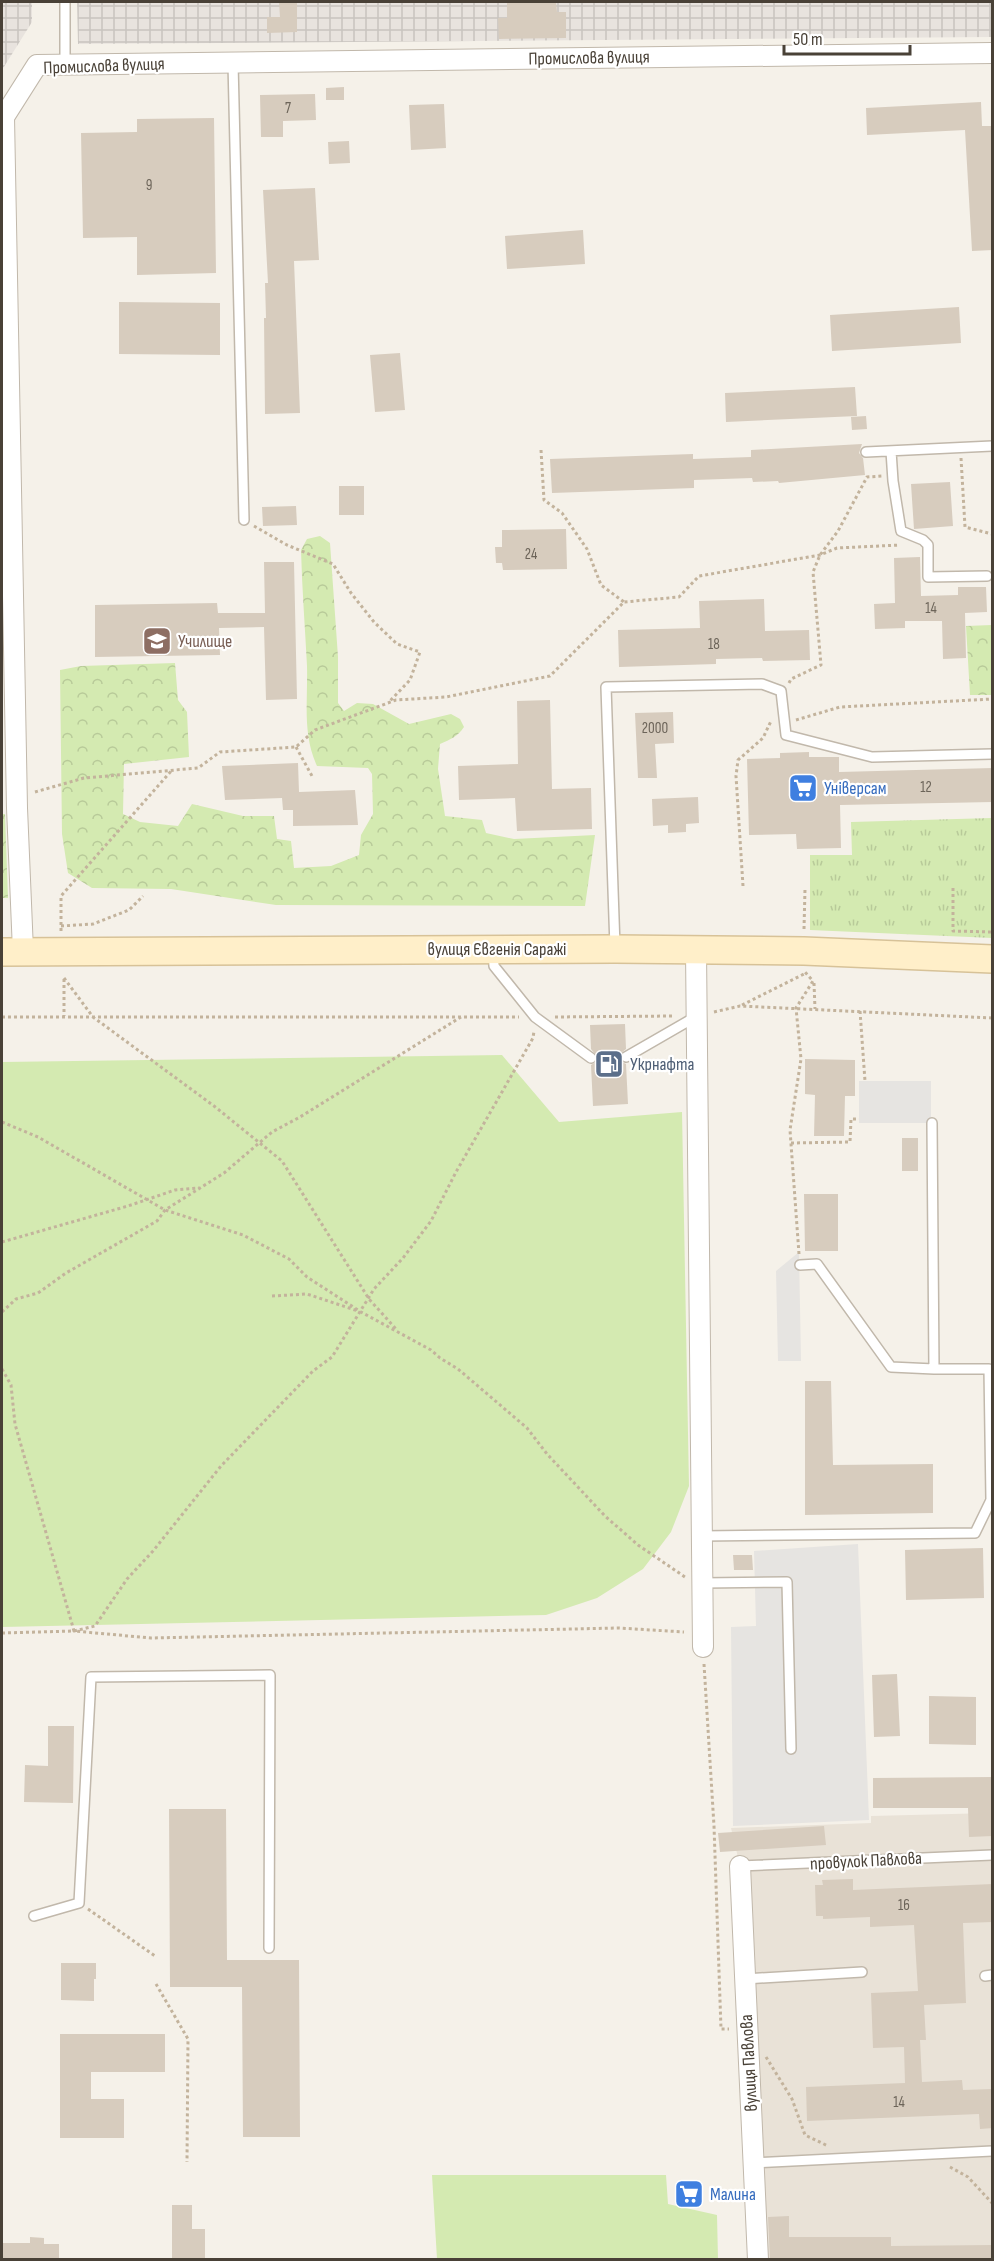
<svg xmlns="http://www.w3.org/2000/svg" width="994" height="2261" viewBox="0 0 994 2261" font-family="'Sofia Sans Condensed',sans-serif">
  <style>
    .residential { fill: #e9e2d7 }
    .industrial { fill: url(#industrial-grid) }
    .grass { fill: url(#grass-tufts) }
    .forest { fill: url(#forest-crowns) }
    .garden { fill: #d4eab1 }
    .parking { fill: #e6e4e1 }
    .building { fill: #d7ccbe }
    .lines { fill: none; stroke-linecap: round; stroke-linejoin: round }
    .service-casing { stroke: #c1b8ab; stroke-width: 12 }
    .minor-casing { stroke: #c1b8ab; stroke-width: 22 }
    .secondary-casing { stroke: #d7c298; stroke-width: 30 }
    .path { stroke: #c3b39c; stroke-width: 3; stroke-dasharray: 3 3; stroke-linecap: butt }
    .service { stroke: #fff; stroke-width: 9 }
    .minor { stroke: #fff; stroke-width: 20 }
    .secondary { stroke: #ffefc9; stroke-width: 27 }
    .labels { text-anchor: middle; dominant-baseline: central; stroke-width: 4.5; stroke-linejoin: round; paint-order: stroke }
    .number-label { font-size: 15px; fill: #6c6459 }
    .street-label { font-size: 18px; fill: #494137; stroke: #fff }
    .education-label { font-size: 18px; fill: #785e54; stroke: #fff; text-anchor: start }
    .shop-label { font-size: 18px; fill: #366cbe; stroke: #fff; text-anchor: start }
    .service-label { font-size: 18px; fill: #4e5e75; stroke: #fff; text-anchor: start }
  </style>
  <defs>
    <pattern id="industrial-grid" width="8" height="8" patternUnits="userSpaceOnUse" patternTransform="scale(1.5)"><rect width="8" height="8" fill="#e8e3de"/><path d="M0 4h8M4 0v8" fill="none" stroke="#c8c4bf"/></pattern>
    <pattern id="grass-tufts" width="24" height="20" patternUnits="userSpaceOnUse" patternTransform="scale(1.5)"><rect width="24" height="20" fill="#d4eab1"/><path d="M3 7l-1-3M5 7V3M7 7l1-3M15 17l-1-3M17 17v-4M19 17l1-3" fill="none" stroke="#b8ca99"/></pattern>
    <pattern id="forest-crowns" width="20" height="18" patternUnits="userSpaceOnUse" patternTransform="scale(1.5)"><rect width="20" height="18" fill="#d4eab1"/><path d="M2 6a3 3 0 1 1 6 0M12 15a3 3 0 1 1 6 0" fill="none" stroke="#b8ca99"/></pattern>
  </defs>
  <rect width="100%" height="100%" fill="#f5f1e9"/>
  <path class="residential" d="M992,1813v446h-234l-18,-393 -9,-38 140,-5v-7z"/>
  <path class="industrial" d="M2,2h30v20l-30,48z
    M77,2h915v35l-914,7z"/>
  <path class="grass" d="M992,818v120l-182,-8v-75h42l-1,-33z"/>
  <path class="forest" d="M320,536l10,7 8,114v46l6,8 13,-8 16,1 36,20 42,-10 9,5 4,8c-7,10 -13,12 -24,17l-2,25 7,47 37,4 4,13 28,6 81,-4 -10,71 -309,-1 -105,-16 -79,-1 -24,-15 -6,-39 -2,-164 21,-4 94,-3 3,37 9,12 2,45 -65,7 -1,50 17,8 38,4 14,-22 51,12h31l3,23 14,2 3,27 37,-2 28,-11 2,-20 12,-21 -1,-40 -4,-6 -51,-2c-15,-32 -9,-66 -10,-100 -2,-39 -5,-77 -6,-116l6,-11z
    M992,625v70h-22l-4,-69z
    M2,814h3l3,84h-6z"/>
  <path class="garden" d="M502,1055l57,67 123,-10 7,374 -18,46 -28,37 -46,29 -51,17 -544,12v-565z
    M432,2175h234l2,29 49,11 1,44h-281z"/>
  <path class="parking" d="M859,1081h72v42h-72z
    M799,1252l2,109h-23l-2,-90z
    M858,1544l11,276 -136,6 -2,-199 25,-1 -2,-75z"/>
  <path class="building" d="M279,2h18v30l-30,1v-16h13z
    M507,2h49l1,10h9v26l-67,1 -1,-21h9z
    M344,87v13h-18v-12z
    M315,94l1,26 -33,1v16h-22l-1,-42z
    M981,102l1,24h11v124l-21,1 -7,-121 -98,5 -1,-27z
    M444,104l2,44 -35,2 -2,-45z
    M214,118l2,155 -79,2v-38l-54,1 -2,-105 56,-1v-13z
    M349,141l1,22 -21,1 -1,-22z
    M315,188l4,72 -25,1 6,152 -35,1 -1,-96h2l-1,-35h3l-5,-93z
    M583,230l2,34 -78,5 -2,-33z
    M119,302l101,1v52l-101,-1z
    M959,307l2,36 -129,8 -2,-36z
    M400,353l5,57 -30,2 -5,-57z
    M855,387l2,29 -131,6 -1,-29z
    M866,416l1,13 -15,1 -1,-13z
    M862,444l-3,9 4,5 2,17 -86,8 -1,-2 -25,1 -1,-4 -58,2v8l-142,5 -2,-34 143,-5v5l58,-2v-7z
    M950,482l3,44 -39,3 -3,-45z
    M339,486h25v29h-25z
    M296,506l1,19 -34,1 -1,-19z
    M566,529l1,40 -64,1 -1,-7h-6l-1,-16h7v-17z
    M920,557l1,39 37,-1v-8h28l1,25 -22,1 1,45 -23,1 -1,-38h-37v7l-30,1 -1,-25 21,-1 -1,-45z
    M264,562h30l3,137 -31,1 -2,-73 -45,1 1,27 -125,2v-52l122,-2 1,10h47z
    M764,599l1,32 44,-1 1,30 -47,1 -1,-3 -46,1v5l-97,3 -1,-37 82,-2 -1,-27z
    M550,700l2,89 39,-1 1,41 -75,2 -2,-33 -56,2 -1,-34 60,-2 -1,-63z
    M673,712l1,31 -19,1 2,34h-19l-3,-65z
    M809,752v5h30v15l154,-4v34l-153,3 1,43 -44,1 -1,-15 -47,1 -2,-76 33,-1v-5z
    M298,763l1,29 56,-2 3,35 -65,1v-16h-10l-1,-12 -57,2 -3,-34z
    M698,797l1,26 -13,1v8l-18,1v-8l-15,1 -1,-27z
    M625,1024l1,25 -5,4 -2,5 3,4 4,2 2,40 -35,2 -2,-41 5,-3 2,-4 -7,-9 -1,-24z
    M805,1059l50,1v36h-10l-1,40h-30l1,-41 -10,-1z
    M902,1138h16v33h-16z
    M804,1194h34v57h-33z
    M805,1381h26l2,84 100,-1v49l-128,2z
    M983,1548l1,50 -78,2 -1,-50z
    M733,1555h19l1,15h-19z
    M897,1674l3,62 -26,1 -2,-62z
    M929,1696l47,1v48l-47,-1z
    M48,1726h26l-1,77 -49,-1 1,-37 23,1z
    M993,1777v59l-24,1 -1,-29h-95v-30z
    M169,1809h57l1,151h72l1,177h-57l-1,-150h-72z
    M824,1826l2,19 -106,7 -2,-19z
    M853,1879v11l140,-6v38l-30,1 3,80 -42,2 2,35h-6l2,42 40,-2 1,10 30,-1v39l-13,1 -1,-15 -172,7 -1,-34 99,-4 -1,-36 -31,1 -2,-55 47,-2 -4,-66 -44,2v-10l-47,2v-3h-7l-1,-31h8l-1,-5z
    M61,1963h35v16h-2v22l-33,-1z
    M60,2034h105v38h-74v27h33v39h-64z
    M699,2185l1,18 -22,1 -1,-18z
    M172,2205h20v24h13v30h-33z
    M789,2216v21h102v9l102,-1v14h-223l-2,-42z
    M30,2237l14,1v6h15v15h-57v-16h28z"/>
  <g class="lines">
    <g class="service-casing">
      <path id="service" d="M65,2v63
        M233,63l11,457
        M891,451l2,30 8,50 22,9 5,5v32l59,-1
        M866,452l126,-6
        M615,947l-9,-260 156,-3 19,7 5,44 86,22 120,-3
        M493,951l1,15 41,51 56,41
        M626,1057l71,-41
        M932,1123l2,246
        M702,1536l273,-3 16,-33 -2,-131h-55l-43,-2 -74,-103 -17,1
        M703,1583l84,-1 4,167
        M740,1866l252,-11
        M34,1916l45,-13 12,-226 179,-2 -1,273
        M985,1976l7,-1
        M745,1979l117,-7
        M753,2163l239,-12"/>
    </g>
    <g class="minor-casing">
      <path id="minor" d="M696,950l7,697
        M23,951l-6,-143 -13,-691 33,-52 955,-12
        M740,1866l18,394"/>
    </g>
    <g class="secondary-casing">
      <path id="secondary" d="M2,952l613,-3 189,2 188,8"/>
    </g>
    <path class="path" d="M541,450l3,50 18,13 25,36 14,36 23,17
      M961,458l4,69 27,7
      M254,526l33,19 46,19 18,29 23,29 23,22 23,8 -10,28 -21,22
      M789,683l2,-4 30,-14 -8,-93 7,-17 18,-24 29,-54 15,-1
      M796,720l44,-13 152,-8
      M296,747l16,29
      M35,792l49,-14 114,-10 22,-16 76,-5 19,-17 81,-30 50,-3 104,-21 74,-74 55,-5 20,-21 121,-21 17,-7 63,-3
      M743,886l-7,-110 2,-16 25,-22 8,-17
      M953,888v43l39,1
      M61,926l32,-2 36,-14 14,-14
      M804,929l1,-40
      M61,931v-35l111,-126
      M64,978l29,39 121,89 68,55 87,138 27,30
      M64,979v37
      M814,983l1,26
      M742,1005l62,-31
      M860,1011l5,70
      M714,1012l26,-6 252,12
      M2,1017h517
      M555,1017l117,-1
      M2,1122l36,15 127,73 78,25 46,24 18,18 54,35 70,38 9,8 18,11 69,59 20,26 58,62 33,29 47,32
      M791,1143l59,-1 1,-23h8
      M2,1242l126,-36 47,-16 24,-2
      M799,1254l-9,-124 11,-71 -5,-51 17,-27 -9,-10
      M272,1296l35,-2 51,17
      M2,1312l14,-13 22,-6 28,-20 91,-52 8,-11 59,-37 48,-41 28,-15 161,-100
      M2,1369l9,16 4,39 59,207 77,7 468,-10 65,4
      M2,1633l72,-2 21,-5 32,-47 26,-28 68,-85 92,-95 19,-14 42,-68 29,-31 28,-37 25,-49 77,-134 1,-7
      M704,1664l10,162 7,203h8
      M88,1909l67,47
      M156,1984l32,55 -1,123
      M766,2057l26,42 13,36 23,11
      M950,2167l18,10 24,26"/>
    <use href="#service" class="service"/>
    <use href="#minor" class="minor"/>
    <use href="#secondary" class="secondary"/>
  </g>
  <defs>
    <g id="school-square" transform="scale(1.5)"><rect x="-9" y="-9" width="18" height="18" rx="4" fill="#8d6e63" stroke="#fff"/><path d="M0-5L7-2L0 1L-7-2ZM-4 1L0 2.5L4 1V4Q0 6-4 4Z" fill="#fff"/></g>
    <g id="supermarket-square" transform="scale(1.5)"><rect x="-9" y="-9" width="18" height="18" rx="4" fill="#3f7fe0" stroke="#fff"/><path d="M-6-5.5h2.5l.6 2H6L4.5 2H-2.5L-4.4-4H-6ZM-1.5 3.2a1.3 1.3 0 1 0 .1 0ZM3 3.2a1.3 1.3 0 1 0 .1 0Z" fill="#fff"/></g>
    <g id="fuel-square" transform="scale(1.5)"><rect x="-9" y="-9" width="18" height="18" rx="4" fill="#5c6f8a" stroke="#fff"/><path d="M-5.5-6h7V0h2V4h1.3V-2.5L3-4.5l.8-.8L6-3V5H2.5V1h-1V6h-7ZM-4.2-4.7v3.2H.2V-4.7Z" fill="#fff"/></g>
  </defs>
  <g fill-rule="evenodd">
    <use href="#school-square" x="157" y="641"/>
    <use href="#supermarket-square" x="803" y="788"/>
    <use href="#fuel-square" x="609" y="1064"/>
    <use href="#supermarket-square" x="689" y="2194"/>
  </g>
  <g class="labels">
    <g class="number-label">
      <text x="288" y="108">7</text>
      <text x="149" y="185">9</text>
      <text x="531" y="554">24</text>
      <text x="931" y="608">14</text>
      <text x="714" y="644">18</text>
      <text x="655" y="728">2000</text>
      <text x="926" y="787">12</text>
      <text x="904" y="1905">16</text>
      <text x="899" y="2102">14</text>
    </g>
    <g class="street-label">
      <text transform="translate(589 58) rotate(-1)">Промислова вулиця</text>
      <text transform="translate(104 66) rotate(-2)">Промислова вулиця</text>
      <text x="497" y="949">вулиця Євгенія Саражі</text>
      <text transform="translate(866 1861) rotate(-3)">провулок Павлова</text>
      <text transform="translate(749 2063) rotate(-93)">вулиця Павлова</text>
    </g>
    <g class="education-label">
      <text x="178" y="641">Училище</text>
    </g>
    <g class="shop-label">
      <text x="824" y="788">Універсам</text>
      <text x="710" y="2194">Малина</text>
    </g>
    <g class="service-label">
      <text x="630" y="1064">Укрнафта</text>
    </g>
  </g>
  <rect width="994" height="2261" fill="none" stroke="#494137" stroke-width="6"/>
  <path d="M784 45v9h126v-9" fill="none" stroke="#494137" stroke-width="3"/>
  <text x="793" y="45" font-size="18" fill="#494137" stroke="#ffffff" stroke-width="4.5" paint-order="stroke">50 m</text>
</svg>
